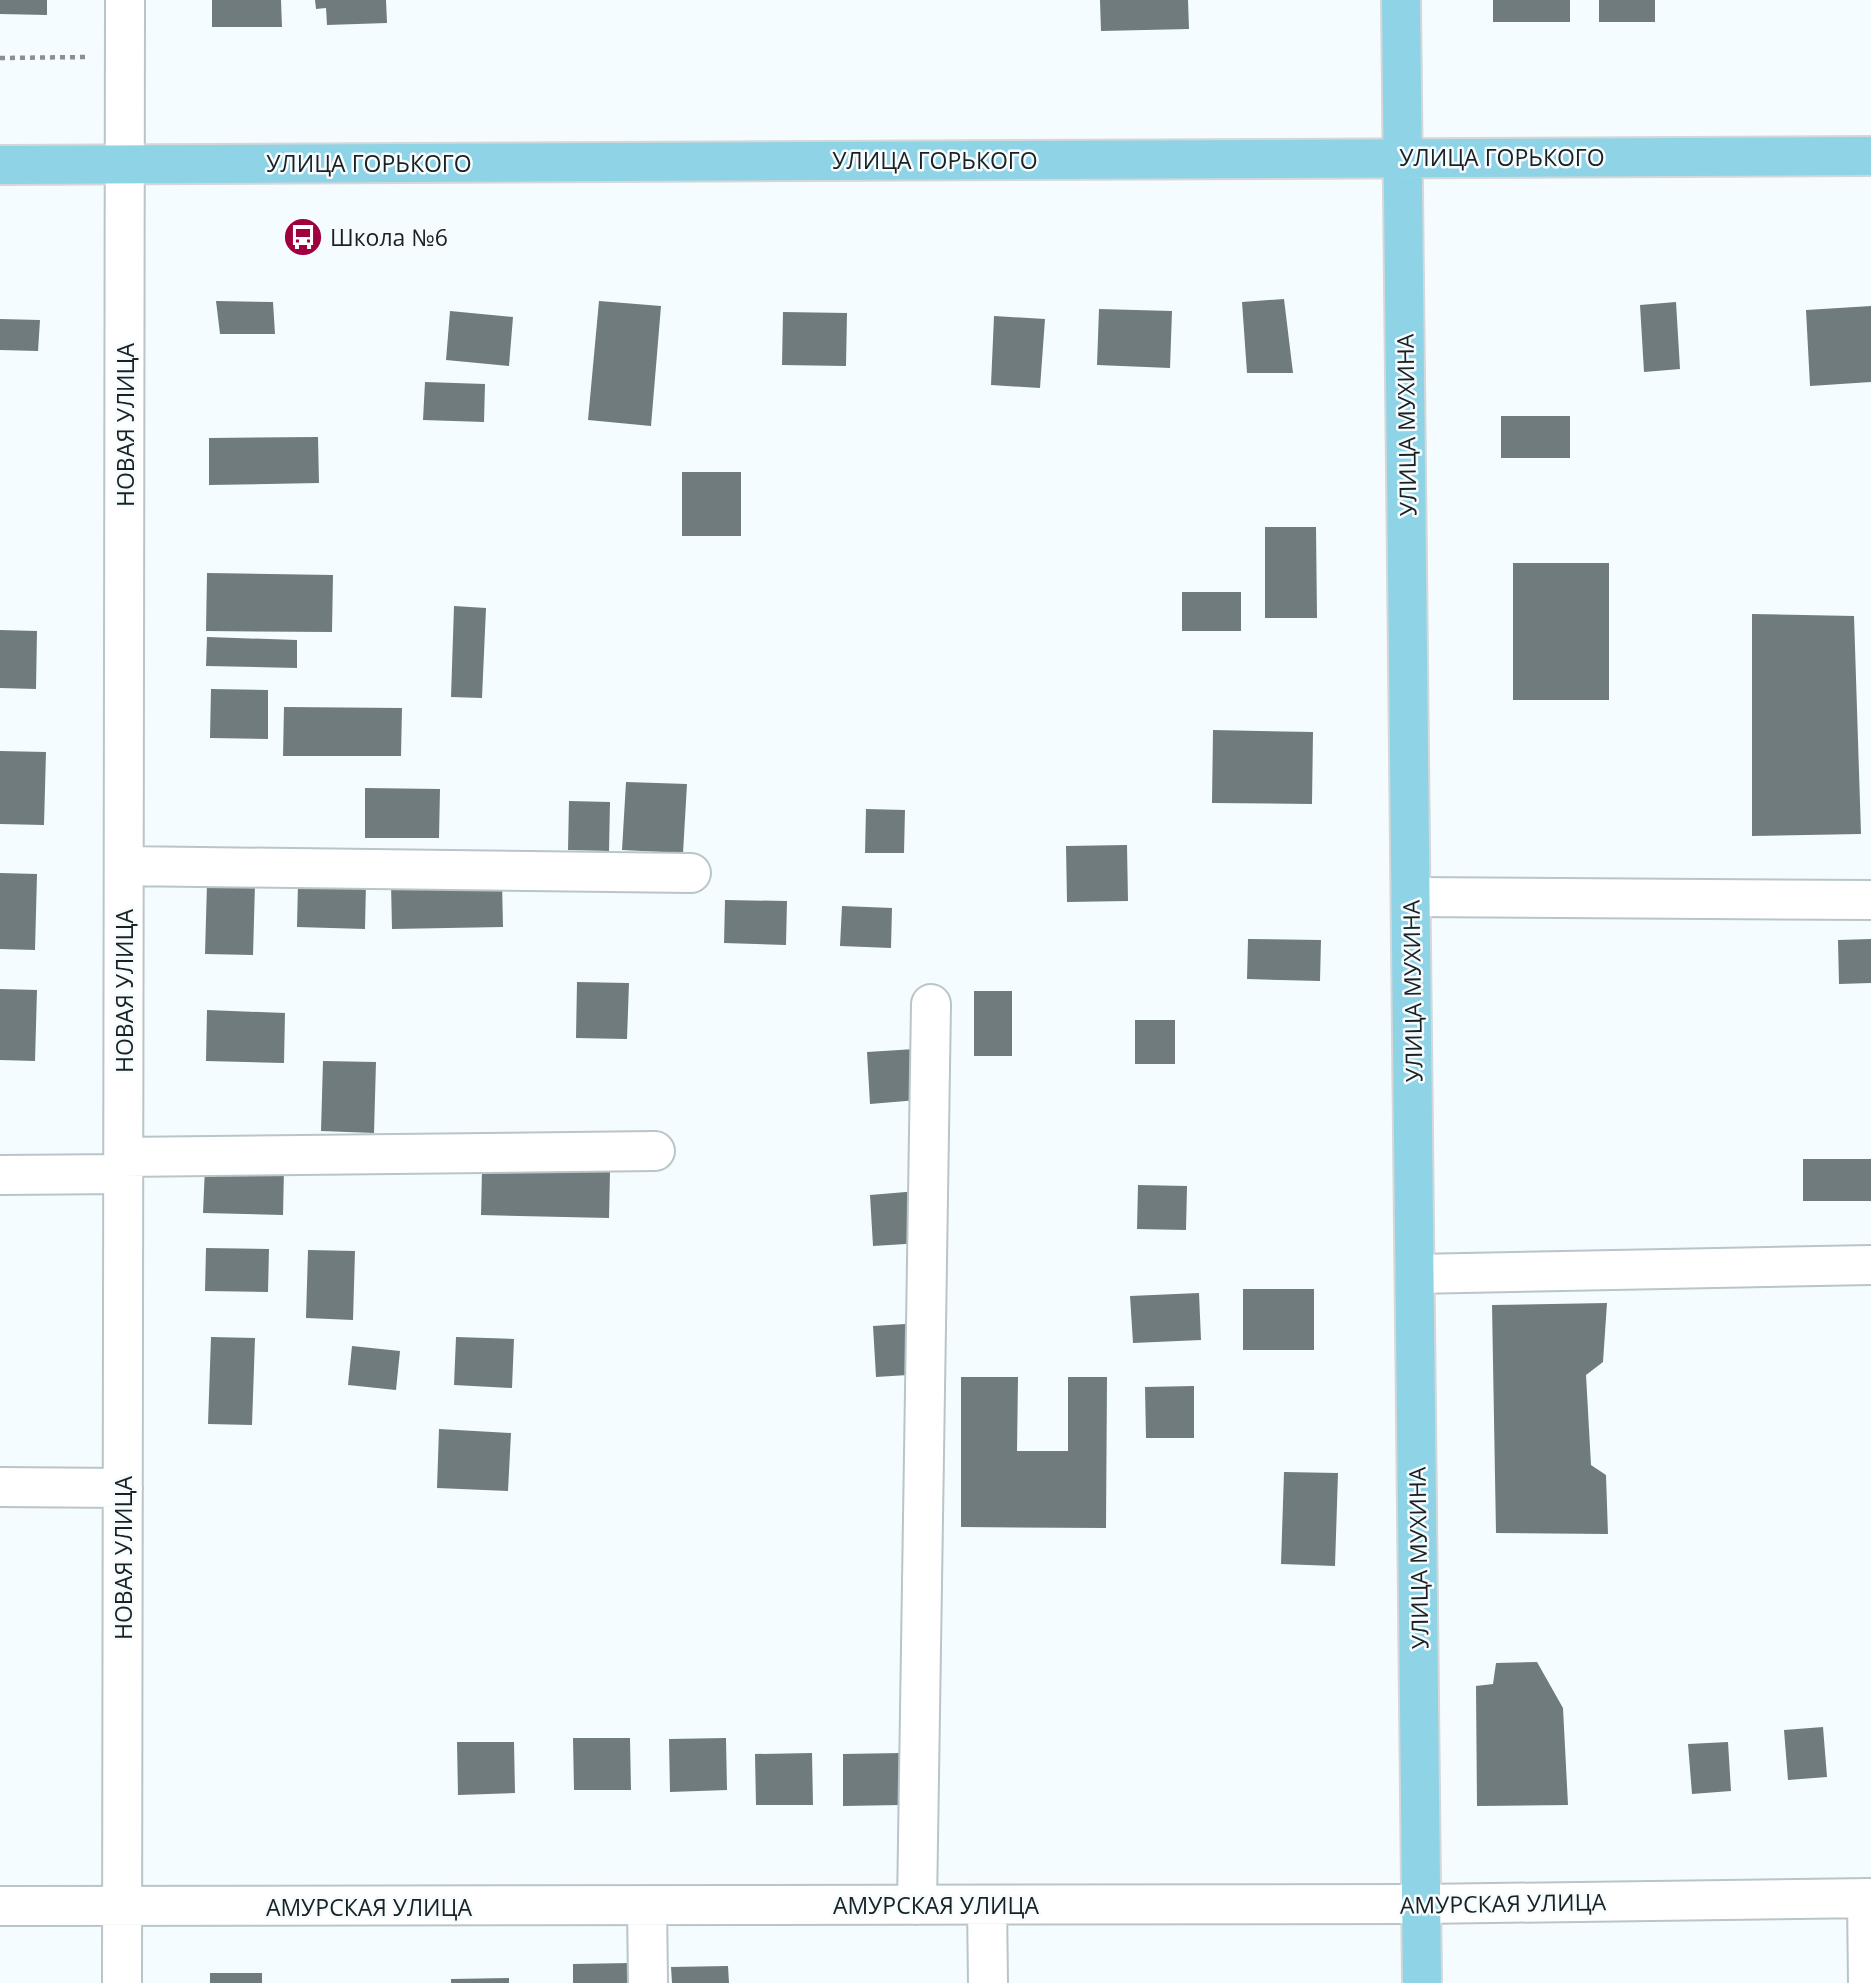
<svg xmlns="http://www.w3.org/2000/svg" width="1871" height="1983" viewBox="0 0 1871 1983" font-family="'Open Sans',sans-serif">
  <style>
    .building { fill: #707b7e }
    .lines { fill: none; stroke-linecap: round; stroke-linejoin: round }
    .minor-casing { stroke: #b9c5c9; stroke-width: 42 }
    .major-casing { stroke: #d6d7d7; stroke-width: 42 }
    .path { stroke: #8a9092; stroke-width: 4.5; stroke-dasharray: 5 5; stroke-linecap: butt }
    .minor { stroke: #fff; stroke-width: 38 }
    .major { stroke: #8fd3e6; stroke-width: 38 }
    .labels { text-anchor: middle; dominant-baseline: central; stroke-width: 5; stroke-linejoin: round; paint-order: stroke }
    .street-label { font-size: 23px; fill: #1b2021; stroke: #f5fcff }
    .poi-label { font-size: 23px; fill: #1b2021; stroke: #f5fcff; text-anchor: start }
  </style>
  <rect width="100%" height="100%" fill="#f5fcff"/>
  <path class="building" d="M0,0h47v15l-47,-1z
    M212,0h69l1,27h-70z
    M315,0h71l1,23 -60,2 -1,-17 -10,1z
    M1100,0h88l1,29 -88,2z
    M1493,0h77v22h-77z
    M1599,0h56v22h-56z
    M1284,299l9,74h-46l-5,-71z
    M216,301l57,1 2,32h-55z
    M599,301l62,5 -10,120 -63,-6z
    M1676,302l4,67 -36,3 -4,-67z
    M1871,306v76l-61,4 -4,-76z
    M1099,309l73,2 -2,57 -73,-3z
    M450,311l63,6 -4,49 -63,-6z
    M783,312l64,1 -1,53 -64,-1z
    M994,316l51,3 -5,69 -49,-3z
    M0,319l40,1 -2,31 -38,-1z
    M425,382l60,2 -1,38 -61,-2z
    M1501,416h69v42h-69z
    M318,437l1,46 -110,2v-47z
    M682,472h59v64h-59z
    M1265,527h51l1,91h-52z
    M1513,563h96v137h-96z
    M207,573l126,2 -1,57 -126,-1z
    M1182,592h59v39h-59z
    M454,606l32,2 -4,90 -31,-1z
    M1752,614l102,2 7,218 -109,2z
    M0,630l37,1 -1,58 -36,-1z
    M207,637l90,3v28l-91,-2z
    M211,689l57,1v49l-58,-1z
    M284,707l118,1 -1,48h-118z
    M1213,730l100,2 -1,72 -100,-1z
    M0,751l46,1 -2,73 -44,-1z
    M626,782l61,2 -4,69 -61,-3z
    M365,788l75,1 -1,49h-74z
    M569,801l41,1 -1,49 -41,-1z
    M866,809l39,1 -1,43h-39z
    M1127,845l1,56 -61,1 -1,-56z
    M0,873l37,1 -2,76 -35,-1z
    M502,881l1,46 -111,2 -1,-45z
    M298,882l68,1 -1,46 -68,-2z
    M207,883l48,1 -2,71 -48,-1z
    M725,900l62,1 -1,44 -62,-2z
    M842,906l50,2 -1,40 -51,-2z
    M1248,939l73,1 -1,41 -73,-2z
    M1871,939v44l-32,1 -1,-44z
    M577,982l52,1 -2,56 -51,-1z
    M0,989l37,1 -2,71 -35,-1z
    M974,991h38v65h-38z
    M207,1010l78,3 -1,50 -78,-2z
    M1135,1020h40v44h-40z
    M915,1049l3,51 -48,4 -3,-52z
    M323,1061l53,1 -2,71 -53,-2z
    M1803,1159h68v42h-68z
    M205,1167l79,1 -1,47 -80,-2z
    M482,1169l128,3 -1,46 -128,-3z
    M1138,1185l49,1 -1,44 -49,-1z
    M918,1191l4,52 -49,3 -3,-51z
    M206,1248l63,1 -1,43 -63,-1z
    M308,1250l47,1 -2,69 -47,-2z
    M1243,1289h71v61h-71z
    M1199,1293l2,47 -68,3 -3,-47z
    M1607,1303l-4,59 -17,13 5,90 15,10 2,59 -112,-1 -4,-228z
    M921,1323l3,51 -48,3 -3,-51z
    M211,1337l44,1 -3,87 -44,-1z
    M456,1337l58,2 -2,49 -58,-3z
    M352,1346l48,5 -4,39 -48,-5z
    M961,1377h57l-1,74h51v-74h39l-1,151 -145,-1z
    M1194,1386v52h-48l-1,-51z
    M439,1429l72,4 -3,58 -71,-3z
    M1284,1472l54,1 -3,93 -54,-2z
    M1537,1662l26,46 5,97 -91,1 -1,-120 17,-2 3,-21z
    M1823,1727l4,50 -39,3 -4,-50z
    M573,1738h57l1,52h-57z
    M726,1738l1,52 -57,2 -1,-53z
    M457,1742h57l1,51 -57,2z
    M1728,1742l3,49 -39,3 -4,-50z
    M812,1753l1,52h-57l-1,-51z
    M900,1753v52l-57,1v-52z
    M630,1963v20h-57v-19z
    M728,1966l1,17h-57l-1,-16z
    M210,1973h52v10h-52z
    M509,1978v5h-58v-4z"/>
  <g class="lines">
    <g class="minor-casing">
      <path id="minor" d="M124,866l567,7
        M1411,897l460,3
        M123,1157l532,-6
        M0,1175l123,-1
        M1415,1274l456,-9
        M0,1487l123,1
        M1867,1898l1,85
        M917,1905l14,-901
        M987,1905l1,78
        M0,1906l1421,-2 450,-6
        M647,1906l1,77
        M122,1983l3,-1983"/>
    </g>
    <g class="major-casing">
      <path id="major" d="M1401,0l21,1983
        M0,165l1871,-9"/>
    </g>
    <path class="path" d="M0,58l87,-1"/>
    <use href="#minor" class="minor"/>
    <use href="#major" class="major"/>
  </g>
  <defs>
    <g id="bus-disc" transform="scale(2.0125)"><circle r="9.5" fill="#a0013e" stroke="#f5fcff"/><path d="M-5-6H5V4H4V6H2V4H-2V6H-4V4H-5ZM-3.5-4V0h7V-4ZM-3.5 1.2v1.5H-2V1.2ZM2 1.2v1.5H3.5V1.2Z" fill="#fff"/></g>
  </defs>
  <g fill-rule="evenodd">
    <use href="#bus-disc" x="303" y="237"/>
  </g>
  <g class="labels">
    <g class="street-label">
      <text x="1502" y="157">УЛИЦА ГОРЬКОГО</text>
      <text x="935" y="160">УЛИЦА ГОРЬКОГО</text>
      <text x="369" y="163">УЛИЦА ГОРЬКОГО</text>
      <text transform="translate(125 425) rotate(-90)">НОВАЯ УЛИЦА</text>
      <text transform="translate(1406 425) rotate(-91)">УЛИЦА МУХИНА</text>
      <text transform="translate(124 991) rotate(-90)">НОВАЯ УЛИЦА</text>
      <text transform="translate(1412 991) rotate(-91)">УЛИЦА МУХИНА</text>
      <text transform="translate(123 1558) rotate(-90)">НОВАЯ УЛИЦА</text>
      <text transform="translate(1418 1558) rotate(-91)">УЛИЦА МУХИНА</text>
      <text transform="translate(1503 1903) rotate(-1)">АМУРСКАЯ УЛИЦА</text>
      <text x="936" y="1905">АМУРСКАЯ УЛИЦА</text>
      <text x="369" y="1907">АМУРСКАЯ УЛИЦА</text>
    </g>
    <g class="poi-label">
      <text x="330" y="237">Школа №6</text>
    </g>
  </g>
</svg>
